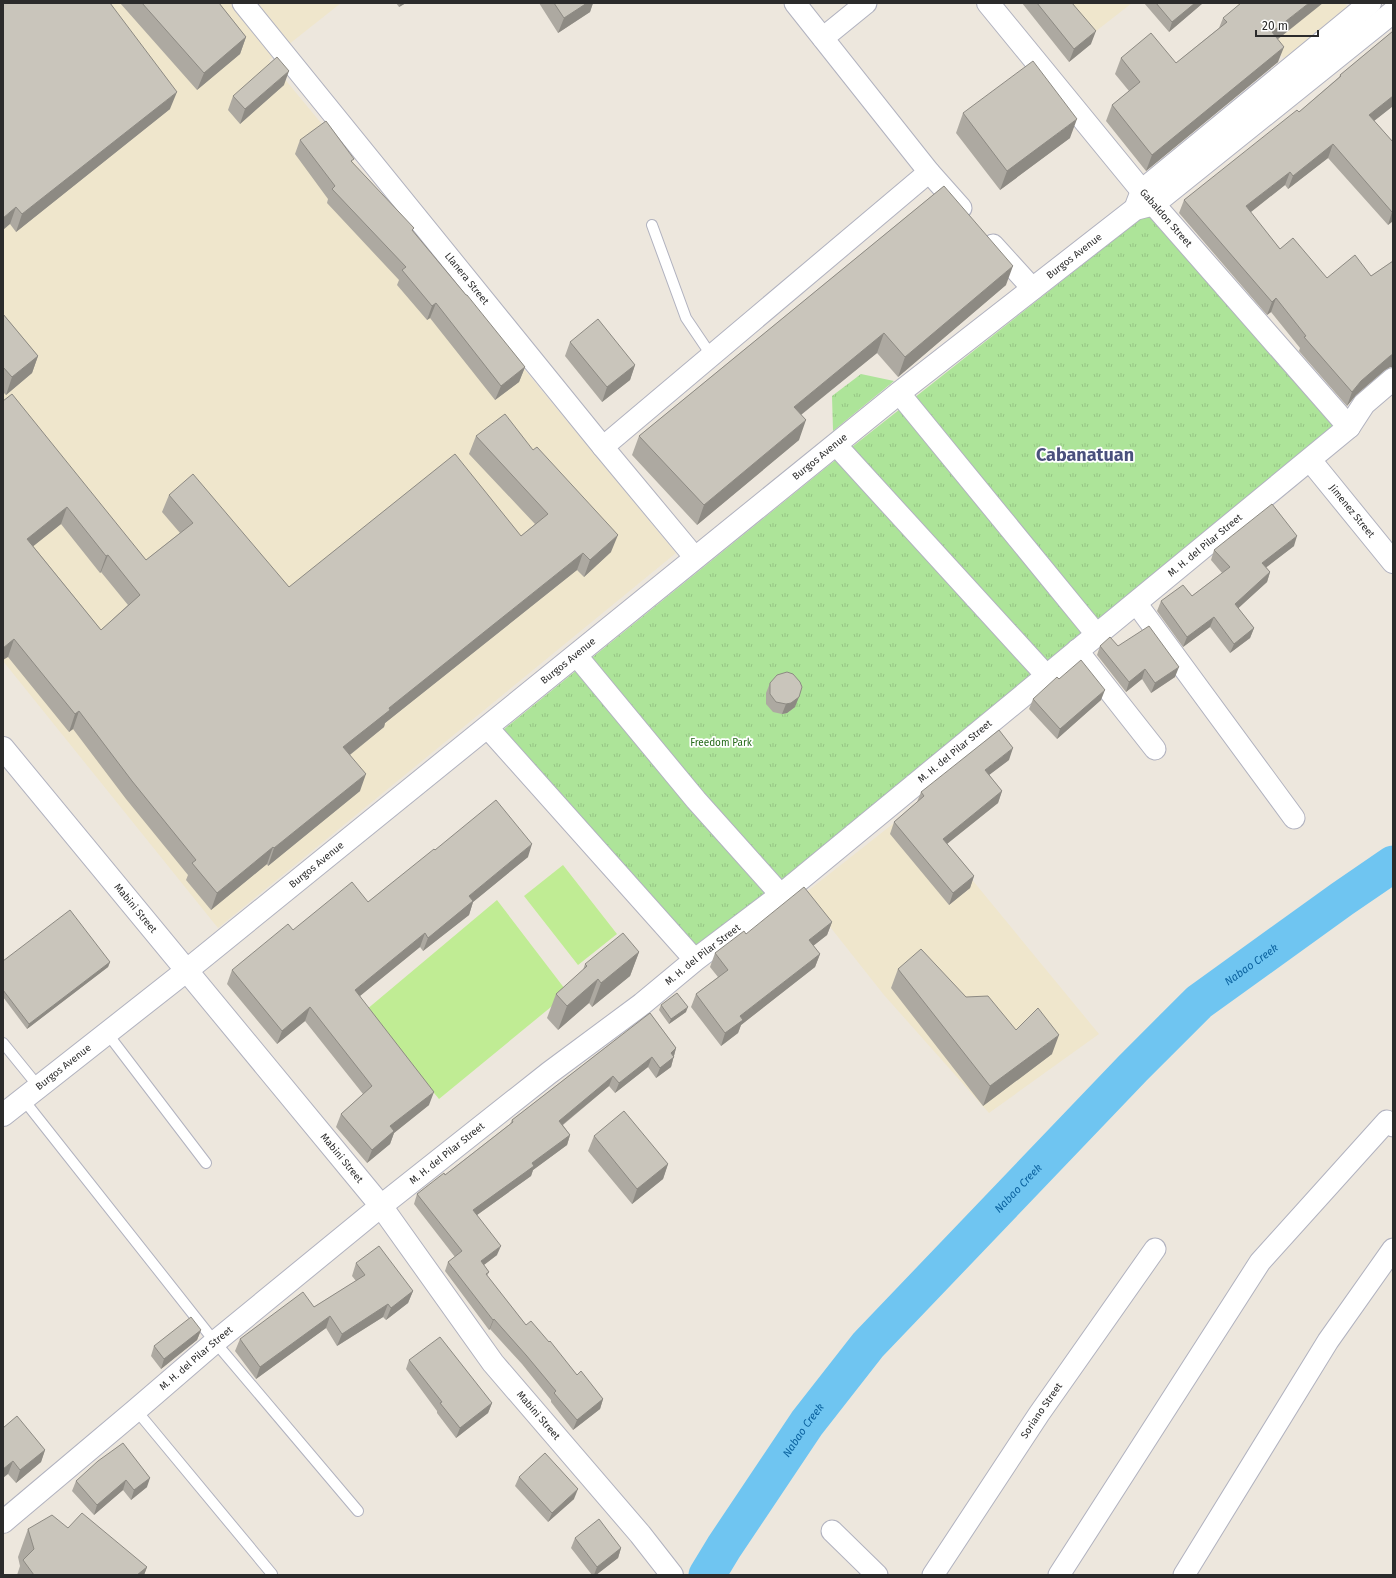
<svg xmlns="http://www.w3.org/2000/svg" width="1396" height="1578" viewBox="0 0 1396 1578" font-family="'Fira Sans',sans-serif">
  <style>
    .education { fill: #efe6cc }
    .park { fill: url(#park-tufts) }
    .pitch { fill: #c0ec94 }
    .lines { fill: none; stroke-linecap: round; stroke-linejoin: round }
    .river { stroke: #6fc5f1; stroke-width: 37 }
    .lane-casing { stroke: #b1b2bf; stroke-width: 12 }
    .street-casing { stroke: #b1b2bf; stroke-width: 23 }
    .secondary-casing { stroke: #b1b2bf; stroke-width: 24 }
    .lane { stroke: #fff; stroke-width: 10 }
    .street { stroke: #fff; stroke-width: 21 }
    .secondary { stroke: #fff; stroke-width: 22 }
    .wall { fill: #ada9a1; fill-rule: evenodd }
    .shaded-wall { fill: #8d8a83 }
    .building { fill: #c9c5bb; stroke: #8d8a83; fill-rule: evenodd }
    .labels { text-anchor: middle; dominant-baseline: central; stroke-width: 3.5; stroke-linejoin: round; paint-order: stroke }
    .street-label { font-size: 10px; fill: #2b2b2b; stroke: #fff }
    .park-label { font-size: 10px; fill: #246a19; stroke: #fff }
    .water-label { font-size: 11px; font-style: italic; fill: #0b629f; stroke: #fff }
    .town-label { font-size: 18px; font-weight: bold; fill: #4a507d; stroke: #fff }
  </style>
  <defs>
    <pattern id="park-tufts" width="24" height="20" patternUnits="userSpaceOnUse"><rect width="24" height="20" fill="#ade499"/><path d="M3 7l-1-3M5 7V3M7 7l1-3M15 17l-1-3M17 17v-4M19 17l1-3" fill="none" stroke="#95c484"/></pattern>
  </defs>
  <rect width="100%" height="100%" fill="#ede7dd"/>
  <path class="education" d="M3,3h338l-72,57 407,493 -458,375 -215,-267z
    M1065,3h67l-41,32z
    M1236,3h108l4,4 -62,54z
    M913,808l186,226 -110,79 -105,-118 -80,-101z"/>
  <path class="park" d="M1149,212l188,219 -642,522 -192,-223 325,-264z
    M861,374l33,7 -61,50 -1,-35z"/>
  <path class="pitch" d="M563,865l54,69 -39,31 -54,-69z
    M497,900l71,93 -129,106 -73,-89z"/>
  <g class="lines">
    <path class="river" id="s1" d="M707,1575l17,-28 83,-124 61,-78 265,-277 66,-66 143,-103 51,-35"/>
    <g class="lane-casing">
      <path id="lane" d="M652,225l34,93 25,37
        M107,1033l99,130
        M3,1043l35,43
        M23,1099l192,243 143,169
        M136,1410l136,164"/>
    </g>
    <g class="street-casing">
      <g id="street">
        <path id="s2" d="M243,3l360,444 89,107"/>
        <path d="M795,3l134,169 32,36"/>
        <path d="M823,38l43,-35"/>
        <path d="M993,245l40,44"/>
        <path d="M899,393l198,242"/>
        <path d="M836,445l210,230"/>
        <path d="M603,447l326,-275"/>
        <path d="M1136,603l158,215"/>
        <path d="M1077,650l78,99"/>
        <path d="M576,655l120,145 85,95"/>
        <path d="M487,727l208,233"/>
        <path d="M832,1531l45,44"/>
        <path id="s3" d="M933,1575l106,-161 116,-165"/>
        <path d="M1059,1575l201,-313 127,-141 6,5"/>
        <path d="M1184,1575l144,-234 65,-92"/>
      </g>
    </g>
    <g class="secondary-casing">
      <g id="secondary">
        <path id="s4" d="M988,3l154,188 207,236"/>
        <path d="M1137,204l5,-13 8,-7 220,-181"/>
        <path id="s5" d="M1310,460l83,102"/>
        <path id="s6" d="M3,748l378,458 112,157 147,171 32,41"/>
        <path id="s7" d="M3,1115l183,-144 713,-578 236,-184 19,-5 239,-192"/>
        <path id="s8" d="M3,1522l133,-112 79,-68 166,-136 168,-133 93,-69 53,-44 86,-65 568,-468 15,-23 29,-25"/>
      </g>
    </g>
    <use href="#lane" class="lane"/>
    <use href="#street" class="street"/>
    <use href="#secondary" class="secondary"/>
  </g>
  <path class="wall" d="M3,3l167,106 -154,123 -6,-8z
    M120,3h99l27,34 -6,17 -43,36z
    M396,3h10l-7,4z
    M539,3h54l-3,9 -32,21z
    M1022,3h50l19,41 -22,18z
    M1144,3h59l-34,29z
    M1223,18l55,21v23l-132,109 -40,-50 6,-16 17,-14 -14,-17 6,-16 55,5 43,-35z
    M1393,31v75l-19,15 19,21v79l-5,4 -60,-67 -40,31 -3,-4 -35,27 30,37 47,29 44,-2 22,-15v106h-3l-5,3 -29,25 -9,11 -48,-55 1,-3 -29,-36 -4,3 -88,-102 5,-13 115,-88 40,-35 1,-2z
    M284,85l-44,39 -12,-14 5,-14z
    M963,113l107,25 -70,52 -44,-57z
    M300,140l52,23 61,68 112,136 -6,15 -24,18 -65,-82 -3,2 -30,-35 2,-5 -72,-77 1,-4 -33,-45z
    M944,186l62,99 -108,92 -21,-24 -76,62 -2,25 -102,85 -65,-70 7,-19z
    M3,314l35,42 -6,17 -26,22 -3,-3z
    M570,342l65,23 -5,15 -28,22 -37,-46z
    M3,401l143,159 34,-27 -18,-21 7,-17 120,92 232,-51 14,-12 -66,-70 7,-18 135,116 -27,25 -7,-7 -192,153 -1,4 -34,28 10,36 -92,75 -1,-2 -56,46 -25,-30 2,-5 -62,-76 -53,-70 -4,3 -61,-75zM61,524l39,49 1,-1 27,33 -27,25 -68,-84z
    M1294,546l-28,21 4,5 -3,10 -29,26 16,20 -4,10 -20,15 -20,-26 -27,20 -26,-36 4,-10 31,-5 30,-23 -11,-13 3,-10z
    M1100,646h18l57,31 -24,16 -9,-14 -16,13 -29,-37z
    M1059,679l42,21 -44,39 -28,-30 4,-10z
    M770,683l25,24 -8,6 -5,1 -9,-2 -7,-8v-11z
    M1009,760l-20,15 13,16 -4,12 -51,41 27,32 -4,12 -21,17 -59,-71 4,-12 23,-20 4,-10z
    M435,850l93,7 -55,45 -4,13 -46,36 -3,-4 -60,49 69,109 -35,28 -4,11 -23,19 -31,-36 5,-13 22,-20 -58,-73 -28,23 -50,-60 5,-14 61,-40 75,-28z
    M832,922l-5,13 -14,11 7,8 -5,13 -74,58 -3,8 -17,13 -30,-39 5,-13 22,-17 -8,-10 5,-14 31,-19z
    M639,952l-9,24 -38,31 -3,-4 -31,27 -11,-12 9,-24 27,-24 2,-6z
    M3,961l107,1 -2,5 -81,62 -24,-32z
    M898,969l68,28 86,57 -69,52 -92,-118z
    M661,1005l25,7 -17,12 -10,-14z
    M650,1013l26,35 -5,19 -15,11 -8,-11 -33,26 -6,-7 -46,39 7,10 -3,10 -34,25 -2,6 -54,39 20,40 -13,10 5,7 -2,4 39,49 51,50 26,24 -3,10 -27,21 -22,-28v-2l-29,-36 -32,-35 -1,1 -44,-59 3,-9 7,-5 -41,-53 3,-10 28,-19 65,-51 2,-4z
    M594,1136l74,28 -5,15 -31,25 -44,-53z
    M356,1263l57,28 -5,12 -22,17 -3,-3 -46,29 -11,-18 -70,51 -21,-28 5,-12 74,-32 42,-26 -4,-5z
    M201,1330l-4,10 -36,29 -10,-13 3,-10z
    M409,1360l83,43 -4,10 -32,25 -19,-25v-2l-31,-42z
    M3,1428l42,22 -4,12 -25,21 -8,-9z
    M123,1443l24,44 -16,13 -8,-10 -29,25 -22,-24 4,-10z
    M519,1477l55,22 -26,23 -33,-36z
    M68,1528l79,39 -3,8h-127l3,-9 -2,-9 10,-28z
    M575,1538l46,10 -3,10 -22,17h-4l-21,-27z"/>
  <path class="shaded-wall" d="M401,3h5l-7,4z
    M587,3h6l-3,9 -32,21 6,-15z
    M1195,3h8l-34,29 3,-10z
    M1309,3h14l-56,45 5,-16z
    M1096,31l-5,13 -22,18 5,-13z
    M246,37l-6,17 -43,36 7,-17z
    M1284,47l-6,15 -132,109 6,-16z
    M289,71l-5,14 -44,39 5,-15z
    M177,92l-7,17 -154,123 6,-18z
    M1393,96v10l-28,22 4,-13z
    M1077,119l-7,19 -70,52 7,-19z
    M1333,144l-5,14 -40,31 5,-13z
    M1290,172l-5,13 -44,35 5,-14z
    M16,207l-6,17 -7,6v-12z
    M1393,211v10l-5,4 4,-13z
    M1013,266l-7,19 -108,92 7,-20z
    M1276,298l-5,14 -4,3 5,-13z
    M436,303l-6,15 -3,2 5,-14z
    M884,333l-7,20 -90,73 7,-19z
    M1393,354v13h-3l-5,3 -29,25 -9,11 5,-14 9,-11 29,-25z
    M38,356l-6,17 -26,22 6,-18z
    M635,365l-5,15 -28,22 5,-15z
    M525,367l-6,15 -24,18 6,-14z
    M806,420l-7,20 -102,85 7,-20z
    M67,507l-6,17 -40,32 6,-17z
    M618,535l-7,17 -27,25 6,-17z
    M1297,536l-3,10 -35,27 3,-10z
    M583,553l-6,17 -192,153 -1,4 -47,38 6,-18 46,-39z
    M108,555l-7,17 -1,1 6,-17z
    M1270,572l-3,10 -35,32 3,-10z
    M1214,617l-4,10 -27,20 4,-10z
    M1254,628l-4,10 -20,15 4,-9z
    M14,639l-6,18 -5,3v-12z
    M1179,667l-4,10 -24,16 4,-10z
    M1145,669l-3,10 -16,13 3,-10z
    M1105,690l-4,10 -44,39 3,-10z
    M799,697l-4,10 -8,6 -5,1 4,-10z
    M79,711l-6,18 -4,3 6,-18z
    M1013,748l-4,12 -28,21 4,-11z
    M366,774l-6,17 -92,75 6,-18z
    M1002,791l-4,12 -60,48 5,-12z
    M532,844l-4,13 -55,45 -4,13 -46,36 5,-13 41,-42z
    M273,847l-6,17 -56,46 6,-17z
    M974,876l-4,12 -21,17 4,-12z
    M832,922l-5,13 -23,18 5,-13z
    M425,933l-5,14 -70,57 5,-14z
    M639,952l-9,24 -38,31 9,-24z
    M820,954l-5,13 -74,58 -3,8 -17,13 4,-13 15,-17z
    M110,962l-2,5 -81,62 2,-5z
    M598,979l-9,24 -31,27 9,-24z
    M310,1007l-5,14 -28,23 5,-13z
    M688,1007l-2,5 -17,12 2,-5z
    M1059,1035l-7,19 -69,52 7,-20z
    M676,1048l-5,19 -15,11 4,-10 11,-15z
    M652,1057l-4,10 -33,26 4,-10z
    M613,1076l-4,10 -53,44 3,-9z
    M434,1092l-5,13 -35,28 -4,11 -23,19 5,-13 18,-24z
    M570,1135l-3,10 -34,25 -2,6 -61,44 3,-10 59,-47z
    M668,1164l-5,15 -31,25 5,-15z
    M501,1246l-4,9 -20,15 4,-9z
    M413,1291l-5,12 -22,17 5,-12z
    M388,1304l-5,13 -46,29 5,-12z
    M330,1316l-4,12 -70,51 4,-12z
    M494,1319l-4,10 -1,1 4,-10z
    M201,1330l-4,10 -36,29 3,-10z
    M603,1399l-3,10 -27,21 4,-10z
    M492,1403l-4,10 -32,25 4,-10z
    M45,1450l-4,12 -25,21 4,-13z
    M13,1461l-5,13 -5,4v-9z
    M150,1478l-3,9 -16,13 3,-10z
    M126,1480l-3,10 -29,25 3,-10z
    M578,1489l-4,10 -26,23 4,-9z
    M621,1548l-3,10 -22,17h-2l3,-8z
    M147,1567l-3,8h-7z"/>
  <path class="building" d="M3,3h107l67,89 -155,122 -6,-7 -13,11z
    M142,3h77l27,34 -42,36z
    M554,3h33l-23,15z
    M1037,3h35l24,28 -22,18z
    M1156,3h39l-23,19z
    M1241,3h68l-37,29 12,15 -132,108 -40,-50 28,-23 -19,-24 30,-25 25,30 51,-41 -4,-4z
    M1393,31v65l-24,19 24,27v69l-1,1 -59,-68 -40,32 -3,-4 -44,34 34,43 13,-11 34,40 28,-23 16,21 22,-15v93l-3,2 -29,25 -9,11 -48,-55 2,-1 -30,-38 -4,4 -88,-102 113,-90 2,2 42,-36 -1,-1z
    M277,57l12,14 -44,38 -12,-13z
    M1033,61l44,58 -70,52 -44,-58z
    M326,121l28,38 -3,2 63,67 -2,2 54,65h1l58,72 -24,19 -65,-83 -4,3 -30,-36 4,-3 -74,-78 3,-3 -35,-46z
    M944,186l69,80 -108,91 -21,-24 -90,74 12,13 -102,85 -65,-69z
    M3,314l35,42 -26,21 -9,-10z
    M598,319l37,46 -28,22 -37,-45z
    M12,394l134,166 47,-37 -24,-28 24,-21 96,113 166,-133 66,82 27,-22 -72,-78 29,-22 28,36 4,-3 81,88 -28,25 -7,-7 -194,155 1,2 -47,37 23,27 -92,74 -1,-1 -56,46 -25,-30 4,-3 -64,-79 -53,-70 -4,3 -61,-75 -11,9v-247zM67,507l39,49 2,-1 32,40 -39,35 -74,-91z
    M1272,504l25,32 -35,27 8,9 -35,32 19,24 -20,16 -20,-27 -27,20 -26,-36 22,-16 9,11 38,-29 -16,-17z
    M1149,626l30,41 -24,16 -10,-14 -16,13 -29,-36 10,-9 8,9z
    M1081,660l24,30 -45,39 -27,-30 24,-22 2,2z
    M787,672l6,2 7,8 2,5 -3,10 -8,6 -5,1 -10,-2 -6,-8v-11l7,-8z
    M999,730l14,18 -28,22 17,21 -59,48 31,37 -21,17 -59,-71 30,-26 -3,-4z
    M496,800l36,44 -63,52 4,5 -45,37 -3,-5 -70,57 79,102 -44,34 4,5 -22,19 -31,-36 31,-28 -62,-79 -28,24 -50,-61 56,-46 5,6 59,-48 16,20 66,-53 1,1z
    M804,887l28,35 -23,18 11,14 -80,62 3,4 -18,13 -29,-39 32,-24 -13,-17 29,-22 2,3z
    M70,910l40,52 -81,62 -26,-34v-29z
    M623,933l16,19 -38,31 -3,-4 -31,27 -11,-12 31,-28 -2,-2z
    M921,949l45,48 22,-1 28,34 22,-22 21,27 -69,51 -92,-117z
    M677,993l11,14 -17,12 -10,-14z
    M650,1013l26,35 -5,5 3,4 -14,11 -8,-11 -33,26 -6,-7 -54,45 11,14 -38,28 2,3 -61,44 28,36 -20,15 8,11 -3,2 40,51 5,-4 18,21 1,-1 27,34 4,-4 22,28 -26,21 -23,-27 2,-2 -30,-36 -32,-36 -1,1 -45,-58 14,-11 -45,-57 27,-21 1,2 68,-53 -1,-2z
    M624,1111l44,53 -31,25 -43,-53z
    M379,1246l34,45 -22,17 -3,-4 -46,30 -12,-18 -70,51 -20,-28 63,-47 11,15 51,-32 -9,-12z
    M191,1317l10,13 -37,29 -10,-13z
    M440,1337l52,66 -32,25 -20,-25 2,-1 -33,-42z
    M17,1416l28,34 -25,20 -7,-9 -10,8v-41z
    M123,1443l27,35 -16,12 -8,-10 -29,25 -21,-24 22,-20z
    M545,1453l33,36 -26,24 -33,-36z
    M82,1513l65,54 -10,8h-103l-11,-15 11,-11 -6,-20 24,-14 16,13z
    M599,1519l22,29 -24,19 -22,-29z"/>
  <g class="labels">
    <g class="street-label">
      <text stroke="none"><textPath href="#s4" startOffset="279">Gabaldon Street</textPath></text>
      <text stroke="none"><textPath href="#s7" startOffset="1373">Burgos Avenue</textPath></text>
      <text stroke="none"><textPath href="#s2" startOffset="355">Llanera Street</textPath></text>
      <text stroke="none"><textPath href="#s7" startOffset="1049">Burgos Avenue</textPath></text>
      <text stroke="none"><textPath href="#s5" startOffset="66">Jimenez Street</textPath></text>
      <text stroke="none"><textPath href="#s8" startOffset="1549">M. H. del Pilar Street</textPath></text>
      <text stroke="none"><textPath href="#s7" startOffset="725">Burgos Avenue</textPath></text>
      <text stroke="none"><textPath href="#s8" startOffset="1225">M. H. del Pilar Street</textPath></text>
      <text stroke="none"><textPath href="#s7" startOffset="401">Burgos Avenue</textPath></text>
      <text stroke="none"><textPath href="#s6" startOffset="208">Mabini Street</textPath></text>
      <text stroke="none"><textPath href="#s8" startOffset="901">M. H. del Pilar Street</textPath></text>
      <text stroke="none"><textPath href="#s7" startOffset="77">Burgos Avenue</textPath></text>
      <text stroke="none"><textPath href="#s8" startOffset="577">M. H. del Pilar Street</textPath></text>
      <text stroke="none"><textPath href="#s6" startOffset="532">Mabini Street</textPath></text>
      <text stroke="none"><textPath href="#s8" startOffset="253">M. H. del Pilar Street</textPath></text>
      <text stroke="none"><textPath href="#s3" startOffset="197">Soriano Street</textPath></text>
      <text stroke="none"><textPath href="#s6" startOffset="856">Mabini Street</textPath></text>
    </g>
    <g class="park-label">
      <text x="721" y="743">Freedom Park</text>
    </g>
    <g class="water-label">
      <text stroke="none"><textPath href="#s1" startOffset="822">Nabao Creek</textPath></text>
      <text stroke="none"><textPath href="#s1" startOffset="498">Nabao Creek</textPath></text>
      <text stroke="none"><textPath href="#s1" startOffset="174">Nabao Creek</textPath></text>
    </g>
    <g class="town-label">
      <text x="1085" y="455">Cabanatuan</text>
    </g>
  </g>
  <rect width="1396" height="1578" fill="none" stroke="#2b2b2b" stroke-width="8"/>
  <path d="M1256 30v6h62v-6" fill="none" stroke="#2b2b2b" stroke-width="2"/>
  <text x="1262" y="30" font-size="12" fill="#2b2b2b" stroke="#ffffff" stroke-width="3" paint-order="stroke">20 m</text>
</svg>
